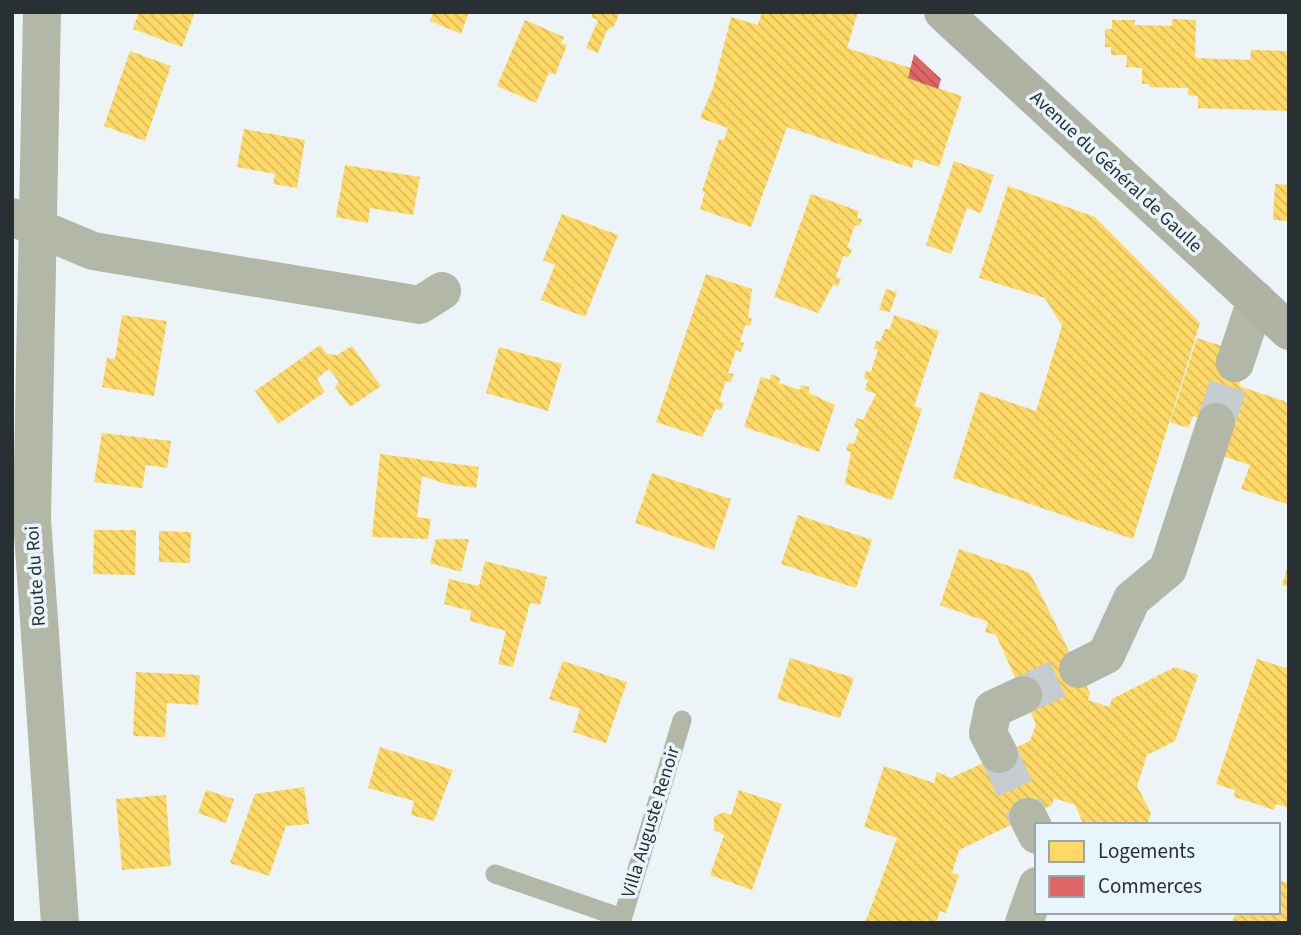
<svg xmlns="http://www.w3.org/2000/svg" width="1301" height="935" viewBox="0 0 1301 935" font-family="'Source Sans 3',sans-serif">
  <style>
    .homes { fill: url(#homes-back-hatch) }
    .shops { fill: url(#shops-back-hatch) }
    .lines { fill: none; stroke-linecap: round; stroke-linejoin: round }
    .street-tunnel { stroke: #c5cdd0; stroke-width: 38; stroke-dasharray: 38 19; stroke-linecap: butt }
    .lane { stroke: #b3b7a7; stroke-width: 19 }
    .street { stroke: #b3b7a7; stroke-width: 38 }
    .secondary { stroke: #b0b3a3; stroke-width: 38 }
    .labels { text-anchor: middle; dominant-baseline: central; stroke-width: 7; stroke-linejoin: round; paint-order: stroke }
    .street-label { font-size: 19px; fill: #283034; stroke: #e8f5fc }
  </style>
  <defs>
    <pattern id="homes-back-hatch" width="6" height="6" patternUnits="userSpaceOnUse" patternTransform="scale(1.75)"><rect width="6" height="6" fill="#ffd966"/><path d="M-1 5l2 2M0 0l6 6M5-1l2 2" fill="none" stroke="#dbbb59"/></pattern>
    <pattern id="shops-back-hatch" width="6" height="6" patternUnits="userSpaceOnUse" patternTransform="scale(1.75)"><rect width="6" height="6" fill="#e06666"/><path d="M-1 5l2 2M0 0l6 6M5-1l2 2" fill="none" stroke="#b65455"/></pattern>
  </defs>
  <rect width="100%" height="100%" fill="#ecf4f7"/>
  <path class="homes" d="M139,12h56l-13,35 -49,-18z
    M433,12h36l-8,22 -31,-13z
    M593,12h27l-6,14 -7,4 -9,23 -12,-5 12,-28 -7,-3z
    M762,12h96l-11,36 64,20 -3,10 54,18 -23,71 -25,-8 -2,9 -125,-41 -36,100 -51,-18 5,-17 -3,-1 17,-52 5,1 4,-12 -28,-10 13,-30 18,-71 27,8z
    M1172,19l24,1 -1,38 55,2 1,-10 38,1v60l-91,-3v-12l-10,-1v-7l-39,-1v-3h-7v-16l-16,-1 1,-12h-16v-8h-6v-18h7v-9h23l-1,5 38,1z
    M525,20l39,17 -3,6 6,2 -12,30 -6,-3 -13,31 -39,-17z
    M130,51l41,15 -26,75 -41,-15z
    M244,129l61,11 -8,48 -24,-4 2,-10 -38,-7z
    M954,161l40,14 -13,38 -14,-5 -16,46 -25,-9z
    M345,165l75,12 -7,38 -43,-7 -2,15 -32,-6z
    M1275,184l14,1v36l-16,-1z
    M1008,186l87,31 105,106 -67,216 -180,-61 27,-86 56,19 26,-85 -17,-28 -66,-20z
    M811,194l48,17 -2,7 5,1 -2,7 -5,-1 -8,23 5,1 -3,8 -6,-1 -7,21 5,1 -3,8 -5,-1 -15,28 -44,-16z
    M562,214l56,21 -33,82 -44,-17 14,-35 -12,-5z
    M706,274l46,15 -4,29h4l-2,8 -5,-1 -5,17 4,1 -3,9 -5,-2 -8,23 6,1 -3,8 -5,-1 -7,20 5,2 -3,7 -5,-1 -14,28 -46,-15z
    M886,289l11,3 -7,20 -11,-2z
    M122,315l45,6 -13,75 -52,-9 5,-29 8,1z
    M894,315l45,16 -25,75 8,3 -30,91 -47,-16 6,-32 -5,-2 3,-7 5,1 5,-15 -5,-2 3,-9 6,2 13,-26 -11,-4 3,-10 -4,-2 2,-7 5,1 7,-23h-4l2,-8 4,1 5,-13h5z
    M1197,338l35,11 14,17 -7,20 45,15 5,5 -2,98 -46,-15 9,-24 -34,-11 9,-28 -32,-10 -5,12 -18,-6z
    M320,345l7,9 10,1 15,-9 29,40 -31,21 -15,-20 4,-5 -10,-13 -12,10 8,13 -47,32 -23,-33z
    M499,347l63,17 -14,47 -62,-18z
    M771,374l9,4 -1,5 21,7 1,-5 8,2v6l26,12 -16,47 -75,-25 17,-50 9,3z
    M102,433l69,8 -4,27 -21,-3 -4,23 -48,-6z
    M380,454l99,13 -3,21 -30,-4 -24,-8 -5,41 14,2 -3,20 -56,-2z
    M652,473l79,26 -17,51 -79,-27z
    M798,515l74,25 -16,48 -75,-24z
    M94,530h42l-1,45 -42,-1z
    M159,531l32,1 -1,31 -31,-1z
    M436,539h33l-8,33 -31,-9z
    M959,549l71,24 60,120 -2,7 21,7 3,-8 63,-32 23,8 -23,66 -28,14 -10,31 14,27 -4,12h-63l-9,-20 -21,-7 -2,7 -93,45 -7,23 7,2 -13,38 -6,-2 -4,12h-71l32,-85 -33,-11 20,-61 50,17 3,-11 14,6 79,-37 6,-17 -40,-89 -11,-3 3,-10 -48,-17z
    M485,561l62,16 -7,28 -10,-2 -17,64 -15,-3 8,-33 -36,-10 1,-10 -27,-7 5,-25 30,7z
    M1288,565h1v22l-7,-2z
    M790,658l64,20 -14,40 -63,-19z
    M1257,659l32,10v139l-13,-4 -2,6 -21,-7 -19,-6 1,-7 -19,-6z
    M563,661l64,21 -21,61 -33,-11 7,-23 -31,-10z
    M136,672l64,3 -2,30 -31,-2 -2,34 -32,-1z
    M380,747l73,23 -19,51 -23,-6 3,-14 -46,-13z
    M304,787l5,37 -23,2 -17,50 -39,-13 25,-69z
    M206,790l28,9 -8,24 -28,-10z
    M739,790l43,14 -30,86 -42,-15 14,-40 -10,-5v-13l9,-5 8,3z
    M166,795l5,71 -49,4 -6,-71z
    M1278,880l11,3v40h-57l4,-11h42z"/>
  <path class="shops" d="M914,54l27,25 -3,10 -30,-11z"/>
  <g class="lines">
    <path class="street-tunnel" d="M1216,422l19,-59
      M1023,695l55,-26
      M999,754l29,63"/>
    <path class="lane" d="M495,874l127,44
      M621,923l61,-203"/>
    <path class="street" d="M42,12l-10,507 28,404
      M12,217l81,34 327,54 22,-14
      M1235,363l21,-63
      M1078,669l28,-14 26,-56 36,-30 48,-147
      M999,754l-11,-21 5,-24 30,-14
      M1028,817l9,18
      M1024,923l13,-37"/>
    <path class="secondary" d="M943,12l346,319"/>
  </g>
  <g class="labels">
    <g class="street-label">
      <text transform="translate(1116 172) rotate(43)">Avenue du Général de Gaulle</text>
      <text transform="translate(36 576) rotate(-94)">Route du Roi</text>
      <text transform="translate(651 822) rotate(-73)">Villa Auguste Renoir</text>
    </g>
  </g>
  <rect width="1301" height="935" fill="none" stroke="#283034" stroke-width="28"/>
  <rect x="1035" y="823" width="245" height="91" fill="#e8f5fc" stroke="#9ba6ac" stroke-width="2"/>
  <rect x="1049" y="841" width="35" height="21" fill="#ffd966" stroke="#9ba6ac" stroke-width="2"/>
  <text x="1098" y="858" font-size="21" fill="#283034">Logements</text>
  <rect x="1049" y="876" width="35" height="21" fill="#e06666" stroke="#9ba6ac" stroke-width="2"/>
  <text x="1098" y="893" font-size="21" fill="#283034">Commerces</text>
</svg>
